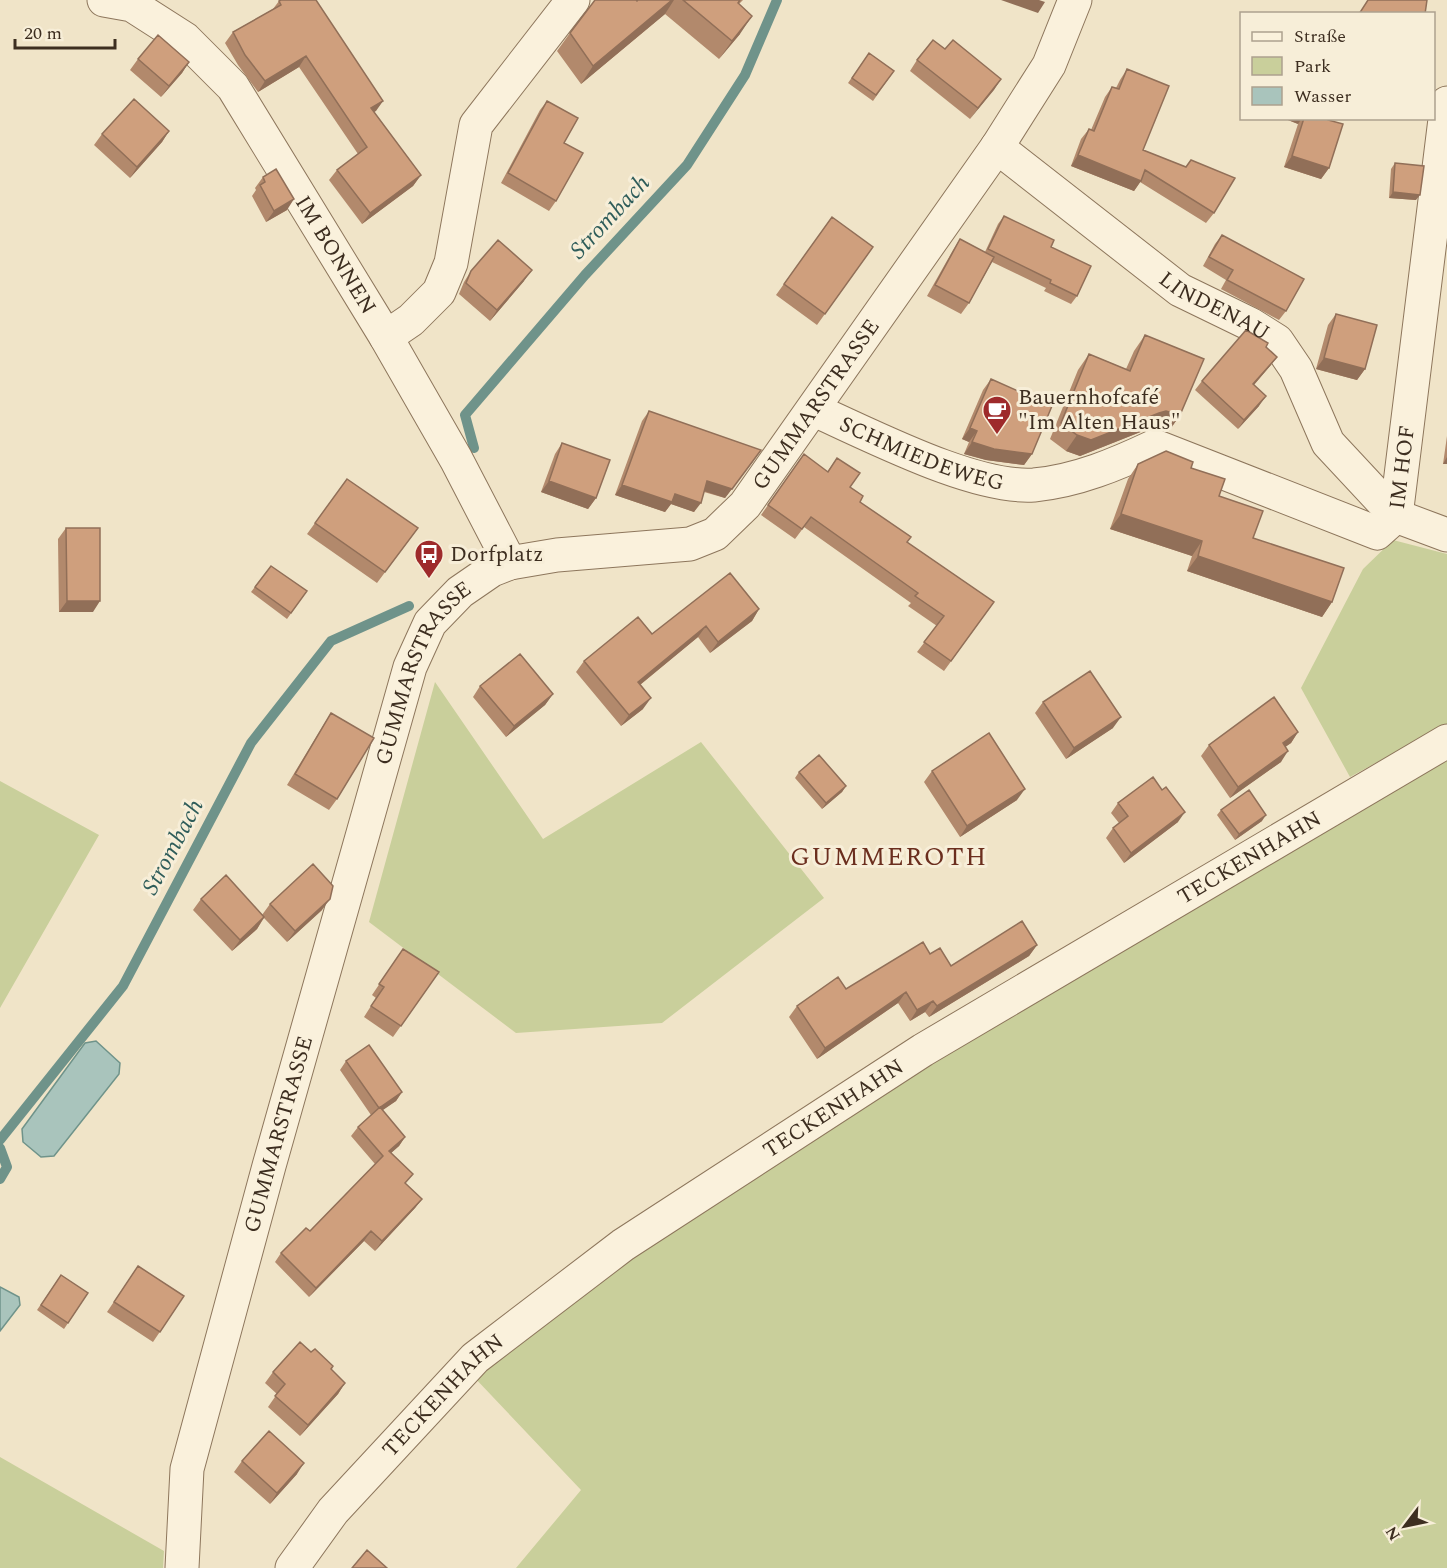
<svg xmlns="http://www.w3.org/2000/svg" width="1447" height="1568" viewBox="0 0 1447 1568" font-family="Spectral,serif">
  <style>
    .green { fill: #c9cf9b }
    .water { fill: #a9c4bc; stroke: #6f938a; stroke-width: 1.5 }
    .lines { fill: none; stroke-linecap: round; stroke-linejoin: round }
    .stream { stroke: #6f938a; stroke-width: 10 }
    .minor-casing { stroke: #8d765c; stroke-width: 35 }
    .minor { stroke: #faf1dc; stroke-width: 33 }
    .wall { fill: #b2896c }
    .shaded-wall { fill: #916f58 }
    .building { fill: #cf9f7d; stroke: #916f58; stroke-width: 1.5 }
    .labels { text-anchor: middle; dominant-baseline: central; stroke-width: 6; stroke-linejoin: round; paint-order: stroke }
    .street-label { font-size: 22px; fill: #3d2e20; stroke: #f7eed8 }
    .poi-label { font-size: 22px; fill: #3d2e20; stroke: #f7eed8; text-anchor: start }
    .water-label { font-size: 24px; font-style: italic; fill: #2f5d5a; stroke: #f7eed8 }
    .quarter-label { font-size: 26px; letter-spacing: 1.5px; fill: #6b2e1e; stroke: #f7eed8 }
  </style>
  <rect width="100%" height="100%" fill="#f0e4c8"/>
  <path class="green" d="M1393,540l54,14v170l-97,53 -49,-89 62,-119z
    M435,682l108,157 158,-97 123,156 -162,125 -146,10 -147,-111z
    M1447,752v816h-931l65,-78 -108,-114 156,-122 298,-190z
    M0,781l99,54 -99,173z
    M0,1457l164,94 -1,17h-163z"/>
  <path class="water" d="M96,1041l24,22 -1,11 -65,82 -13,1 -18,-15 -1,-13 63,-86z
    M0,1287l19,10 1,8 -20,26z"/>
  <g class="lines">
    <path class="stream" d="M474,448l-9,-33 120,-140 102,-110 58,-90 32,-75
      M0,1140l123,-154 128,-243 80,-102 78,-35
      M0,1148l7,19 -7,12"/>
    <g class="minor-casing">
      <g id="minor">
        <path id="s1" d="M104,0l28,5 53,34 48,48 153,250 70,122 54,104"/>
        <path id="s2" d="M997,147l183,143 70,34 27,17 19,28 32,74 68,73 51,19"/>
        <path d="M386,337l25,-17 28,-28 12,-29 25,-138 97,-125"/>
        <path id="s3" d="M814,410c57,25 159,79 220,75 43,-4 83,-21 121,-39l222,87 19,-17 51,-413"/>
        <path id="s4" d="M182,1568l5,-99 82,-303 141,-499 20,-44 30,-31 32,-22 18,-7 47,-8 133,-11 25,-10 30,-29 252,-358 52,-82 26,-65"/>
        <path id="s5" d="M292,1568l41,-57 142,-153 148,-113 300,-195 524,-309"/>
      </g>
    </g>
    <use href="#minor" class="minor"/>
  </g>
  <path class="wall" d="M638,0h105l-4,4 1,30 -21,25 -54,-45 -84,70 -24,-33 13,-18z
    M279,1l104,100 -9,11 47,63 -8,11 -51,38 -33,-44 8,-10 21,-16 -59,-87 -41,25 -20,-27 -13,-22 8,-11 40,-23z
    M945,49l56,30 -31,40 -60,-48 7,-11z
    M869,53l25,18 -21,30 -25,-18z
    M138,59l51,3 -7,11 -21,24 -31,-27z
    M1127,69l16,81 43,17 5,-7 23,53 -8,10 -66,-41 -6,9 -63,-25 10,-27 8,-10 2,1 14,-33 7,-10 4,1 4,-8z
    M547,101l17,42 -8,58 -7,10 -48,-28 39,-73z
    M1283,118h45l1,50 -8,11 -37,-12 14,-43z
    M169,131l-7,11 -32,36 -36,-33 8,-11z
    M1395,163l21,37 -27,-2 2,-29z
    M263,177l24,33 -21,12 -14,-26 4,-6 -1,-2z
    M1004,216l47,31 26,49 -6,8 -27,-13 2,-3 -54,-26 -23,41 -8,11 -34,-18 26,-46 7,-11 25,13 13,-28z
    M832,217l41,30 -56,78 -41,-30z
    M1222,235l64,76 -7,9 -58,-31 5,-9 -23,-14 12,-22z
    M471,271l53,10 -34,40 -31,-27 5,-12z
    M1336,314l29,55 -8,11 -41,-11 12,-44z
    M1145,335l35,80 -11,16 -14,-4 -7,2 -68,27 -14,-5 -16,-12 28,-69 11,-16 37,15 8,-18z
    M1266,347l11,10 -7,9 -16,19 5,21 -21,23 -43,-39 7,-9z
    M991,379l41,75 -8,11 -38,-5 -22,-6 5,-12 -7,-3 21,-49z
    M649,411l105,49 -29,38 -21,-6 -10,20 -23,-8 -6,8 -50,-17 27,-74z
    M1447,436v28h-4z
    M562,443l34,55 -8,11 -47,-17 14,-38z
    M804,454l23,18 10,-14 13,29 10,15 47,40 87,60 -50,69 -27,-19 20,-26 -29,-20 3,-3 -107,-76 -9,12 -34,-24z
    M1138,464l53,4 28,28 34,42 79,64 -10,15 -135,-46 5,-15 -82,-27 18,-50z
    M347,479l71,49 -41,55 -70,-49z
    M66,528l27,84h-34l-1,-73z
    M271,566l36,25 -20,28 -36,-27z
    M759,609l-7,12 -42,32 -12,-16 -58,48 3,24 -22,17 -45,-54 8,-11 68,-27z
    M480,686l73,8 -8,11 -39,32 -33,-40z
    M1043,702l70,26 -47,31 -31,-46z
    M331,713l6,86 -8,11 -42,-25 37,-61z
    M1298,732l-7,11 -6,4 -4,15 -51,36 -29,-42 8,-11z
    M932,771l85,29 -57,37 -36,-55z
    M799,772l47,14 -4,6 -20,17 -27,-31z
    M1118,803l60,19 -54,41 -18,-25 7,-10 6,-5 -8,-10z
    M1221,810l41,11 -27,19 -18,-25z
    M201,899l61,16 8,-11 52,6 -35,32 -23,-24 -7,11 -25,22 -39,-41z
    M1037,945l-8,11 -100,61 -4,-5 -15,9 -12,-18 -81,56 -28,-42 8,-11 49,-17 84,-35 21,12z
    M403,949l36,23 -46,65 -29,-20 12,-19 -4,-3z
    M346,1061l56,31 -6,9 -14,9 23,27 -6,9 -8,7 15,31 16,15 -7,9 -40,43 -11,-10 -55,56 -34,-35 6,-9 29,-22 65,-67 -24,-28 7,-9 13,-12 -31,-45z
    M138,1266l46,30 -31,46 -46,-30z
    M61,1275l27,18 -24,36 -27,-19z
    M331,1369l14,14 -7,11 -38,42 -32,-29 9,-13 -12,-11 8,-11z
    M242,1461l55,13 -27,30 -36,-32z"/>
  <path class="shaded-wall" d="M672,0h2l-9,14 -84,70 12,-18z
    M1001,0h38l6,2 -7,11z
    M752,16l-12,18 -21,25 13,-18z
    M306,56l-7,11 -41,25 7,-11z
    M189,62l-7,11 -21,24 8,-11z
    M1001,79l-7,11 -24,29 8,-11z
    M383,101l-7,10 -12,7 7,-10z
    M1283,118h19l-4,6z
    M169,131l-7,11 -32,36 7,-11z
    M1078,155l63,26 -7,10 -63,-25z
    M1292,156l37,12 -8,11 -37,-12z
    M421,175l-8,11 -51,38 8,-11z
    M1393,192l27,3 -4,5 -27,-2z
    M294,199l-7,11 -21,12 8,-11z
    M532,270l-8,11 -34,40 7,-11z
    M1277,357l-7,9 -24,28 7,-10z
    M1324,358l41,11 -8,11 -41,-11z
    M1266,396l-7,10 -21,23 6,-9z
    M1166,411l14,4 -11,16 -14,-4 -7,2 -68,27 -14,-5 11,-16z
    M970,428l7,3 -8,11 -7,-3z
    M972,442l60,12 -8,11 -38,-5 -22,-6z
    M1447,457v7h-4z
    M754,460l-29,38 -24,-8 6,-9z
    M549,481l47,17 -8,11 -47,-17z
    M622,485l53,9 26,9 -7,9 -23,-8 -6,8 -50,-17z
    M1121,514l81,27 -10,15 -82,-27z
    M1198,556l134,46 -10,15 -135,-46z
    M67,601h33l-7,11h-34z
    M759,609l-7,12 -42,32 8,-11z
    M706,626l-8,11 -68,56 8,-11z
    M553,694l-8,11 -39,32 8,-11z
    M651,698l-8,11 -22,17 8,-11z
    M1121,717l-8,11 -47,31 8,-11z
    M1298,732l-7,11 -16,11 8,-11z
    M1288,751l-7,11 -51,36 8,-11z
    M846,786l-4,6 -20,17 4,-6z
    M1025,789l-8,11 -57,37 7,-11z
    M1185,812l-7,10 -54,41 7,-10z
    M1266,815l-4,6 -27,19 4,-6z
    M330,899l-8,11 -35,32 8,-11z
    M264,917l-7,12 -25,22 8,-11z
    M1037,945l-8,11 -100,61 8,-11z
    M906,992l-8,11 -81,56 8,-11z
    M933,1001l-8,11 -15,9 7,-11z
    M402,1092l-6,9 -23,16 6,-9z
    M405,1137l-6,9 -17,15 7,-10z
    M422,1199l-7,9 -40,43 7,-10z
    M371,1231l-7,10 -55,56 7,-9z
    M345,1383l-7,11 -38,42 8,-11z
    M304,1463l-7,11 -27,30 7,-11z"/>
  <path class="building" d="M281,0h35l67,101 -12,7 50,67 -51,38 -33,-43 30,-23 -61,-91 -41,25 -20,-26 -12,-23 48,-27 -2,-4z
    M595,0h41l1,1 1,-1h34l-79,66 -23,-33z
    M683,0h57l-2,3 14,13 -20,25z
    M1368,0h59l-2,14h-66z
    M158,35l31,27 -20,24 -31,-27z
    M933,40l12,9 8,-9 48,39 -23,29 -61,-48z
    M869,53l25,18 -18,24 -24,-17z
    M1127,69l42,17 -26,64 43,17 5,-7 44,18 -21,35 -69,-43 -4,11 -63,-26 11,-26 5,2 18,-44 7,2z
    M134,99l35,32 -32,36 -35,-33z
    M547,101l31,17 -14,25 19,10 -27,48 -48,-28z
    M1304,118h24v2l15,4 -14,44 -37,-12z
    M1395,163l29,3 -4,29 -27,-3z
    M276,169l18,30 -20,12 -14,-26 5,-3 -2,-5z
    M1004,216l50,24 -3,7 40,19 -14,30 -27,-13 1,-3 -63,-31z
    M832,217l41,30 -48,67 -41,-30z
    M1222,235l82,44 -18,32 -59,-31 6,-10 -24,-13z
    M960,239l34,18 -25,46 -34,-18z
    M498,240l34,30 -35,40 -31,-27 5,-12z
    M1336,314l41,11 -12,44 -41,-11z
    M1246,330l22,13 -2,4 11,10 -24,27 13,12 -22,24 -42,-39z
    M1145,335l59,24 -24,56 -14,-4 -7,2 -68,27 -14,-5 -16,-12 28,-69 41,17z
    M991,379l61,27 -20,48 -38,-5 -22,-7 5,-11 -7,-3z
    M649,411l112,39 -29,39 -25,-8 -6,22 -26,-9 -3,8 -50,-17z
    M562,443l48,17 -14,38 -47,-17z
    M1166,451l27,11 -2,6 34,11 -6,17 44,15 -10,27 91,30 -12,34 -134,-46 4,-15 -81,-27 17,-50z
    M804,454l24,18 9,-14 23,15 -10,14 13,9 -3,6 51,35 -4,5 87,60 -43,59 -27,-19 20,-26 -29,-20 3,-3 -107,-76 -9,12 -34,-24z
    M347,479l71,49 -33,44 -70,-49z
    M66,528h34v73h-33z
    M271,566l36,25 -16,22 -36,-26z
    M730,573l29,36 -41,33 -12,-16 -68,56 13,16 -22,17 -45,-54 54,-44 14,17z
    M520,654l33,40 -39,32 -34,-40z
    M1090,671l31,46 -47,31 -31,-46z
    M1274,697l24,35 -15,11 5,8 -50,36 -29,-42z
    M331,713l43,25 -37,61 -42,-25z
    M989,733l36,56 -58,37 -35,-55z
    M819,755l27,31 -20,17 -27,-31z
    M1153,777l9,13 4,-3 19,25 -54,41 -18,-25 15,-12 -10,-13z
    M1249,790l17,25 -27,19 -18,-24z
    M313,864l20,22 -3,13 -35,32 -25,-27z
    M226,875l38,42 -24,23 -39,-41z
    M1022,921l15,24 -100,61 -4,-5 -16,9 -11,-18 -81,56 -28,-42 41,-29 8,12 77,-47 7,12 10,-6 11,18z
    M403,949l36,23 -38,54 -30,-20 13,-19 -5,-3z
    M369,1045l33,47 -23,16 -33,-47z
    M380,1107l25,30 -16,14 24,23 -8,9 17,16 -40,42 -11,-10 -55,57 -35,-35 25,-25 4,3 73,-75 -25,-29z
    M138,1266l46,30 -24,36 -46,-30z
    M61,1275l27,18 -20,30 -27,-18z
    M300,1342l11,10 4,-3 18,17 -2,3 14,14 -37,42 -33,-29 10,-12 -12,-12z
    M269,1431l35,32 -27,30 -35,-32z
    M367,1550l20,18h-35z"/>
  <defs>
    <g id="cafe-pin" transform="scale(1.5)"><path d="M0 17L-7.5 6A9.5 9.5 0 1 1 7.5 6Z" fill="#9e2a2b" stroke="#f7eed8"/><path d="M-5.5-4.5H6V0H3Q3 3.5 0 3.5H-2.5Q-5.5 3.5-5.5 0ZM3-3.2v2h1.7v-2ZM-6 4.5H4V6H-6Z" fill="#fff"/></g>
    <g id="bus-pin" transform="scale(1.5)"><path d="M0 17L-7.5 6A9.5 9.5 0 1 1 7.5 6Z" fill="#9e2a2b" stroke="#f7eed8"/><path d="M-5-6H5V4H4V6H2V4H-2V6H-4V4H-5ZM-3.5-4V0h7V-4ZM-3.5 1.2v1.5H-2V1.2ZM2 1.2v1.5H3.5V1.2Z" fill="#fff"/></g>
  </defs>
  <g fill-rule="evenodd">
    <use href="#cafe-pin" x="997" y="410"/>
    <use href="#bus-pin" x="429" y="554"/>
  </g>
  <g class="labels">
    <g class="street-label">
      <text stroke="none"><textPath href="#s1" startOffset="356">IM BONNEN</textPath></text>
      <text stroke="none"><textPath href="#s2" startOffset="270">LINDENAU</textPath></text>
      <text stroke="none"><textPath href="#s4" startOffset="1454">GUMMARSTRASSE</textPath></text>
      <text stroke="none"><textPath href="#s3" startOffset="117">SCHMIEDEWEG</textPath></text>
      <text stroke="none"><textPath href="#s3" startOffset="675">IM HOF</textPath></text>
      <text stroke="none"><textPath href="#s4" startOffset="932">GUMMARSTRASSE</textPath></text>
      <text stroke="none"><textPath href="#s5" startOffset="1202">TECKENHAHN</textPath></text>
      <text stroke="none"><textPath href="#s5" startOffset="716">TECKENHAHN</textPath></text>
      <text stroke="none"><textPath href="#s4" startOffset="446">GUMMARSTRASSE</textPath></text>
      <text stroke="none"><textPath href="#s5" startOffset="230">TECKENHAHN</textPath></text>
    </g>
    <g class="poi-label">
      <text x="1018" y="397">Bauernhofcafé<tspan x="1018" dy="25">"Im Alten Haus"</tspan></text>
      <text x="450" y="554">Dorfplatz</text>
    </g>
    <g class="water-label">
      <text transform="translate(610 217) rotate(-47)">Strombach</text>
      <text transform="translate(173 847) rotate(-62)">Strombach</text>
    </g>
    <g class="quarter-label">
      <text x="889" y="857">GUMMEROTH</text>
    </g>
  </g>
  <rect x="1240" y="12" width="195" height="108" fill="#f7eed8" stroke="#ada18e" stroke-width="1.5"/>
  <rect x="1252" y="32" width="30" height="9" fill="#faf1dc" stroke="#ada18e" stroke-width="1.5"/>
  <text x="1294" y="42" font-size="18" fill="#3d2e20">Straße</text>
  <rect x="1252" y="57" width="30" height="18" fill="#c9cf9b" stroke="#ada18e" stroke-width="1.5"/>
  <text x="1294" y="72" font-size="18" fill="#3d2e20">Park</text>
  <rect x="1252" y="87" width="30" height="18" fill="#a9c4bc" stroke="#ada18e" stroke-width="1.5"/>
  <text x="1294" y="102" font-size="18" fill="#3d2e20">Wasser</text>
  <g transform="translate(1405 1526) rotate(238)" stroke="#f7eed8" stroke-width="4.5" paint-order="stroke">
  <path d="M0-4.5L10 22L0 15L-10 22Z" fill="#3d2e20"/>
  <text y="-9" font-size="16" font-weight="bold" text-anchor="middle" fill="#3d2e20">N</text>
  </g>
  <path d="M15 39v9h100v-9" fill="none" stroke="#3d2e20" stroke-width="3"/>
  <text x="24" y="39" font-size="18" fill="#3d2e20" stroke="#f7eed8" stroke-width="4.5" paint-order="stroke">20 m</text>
</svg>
